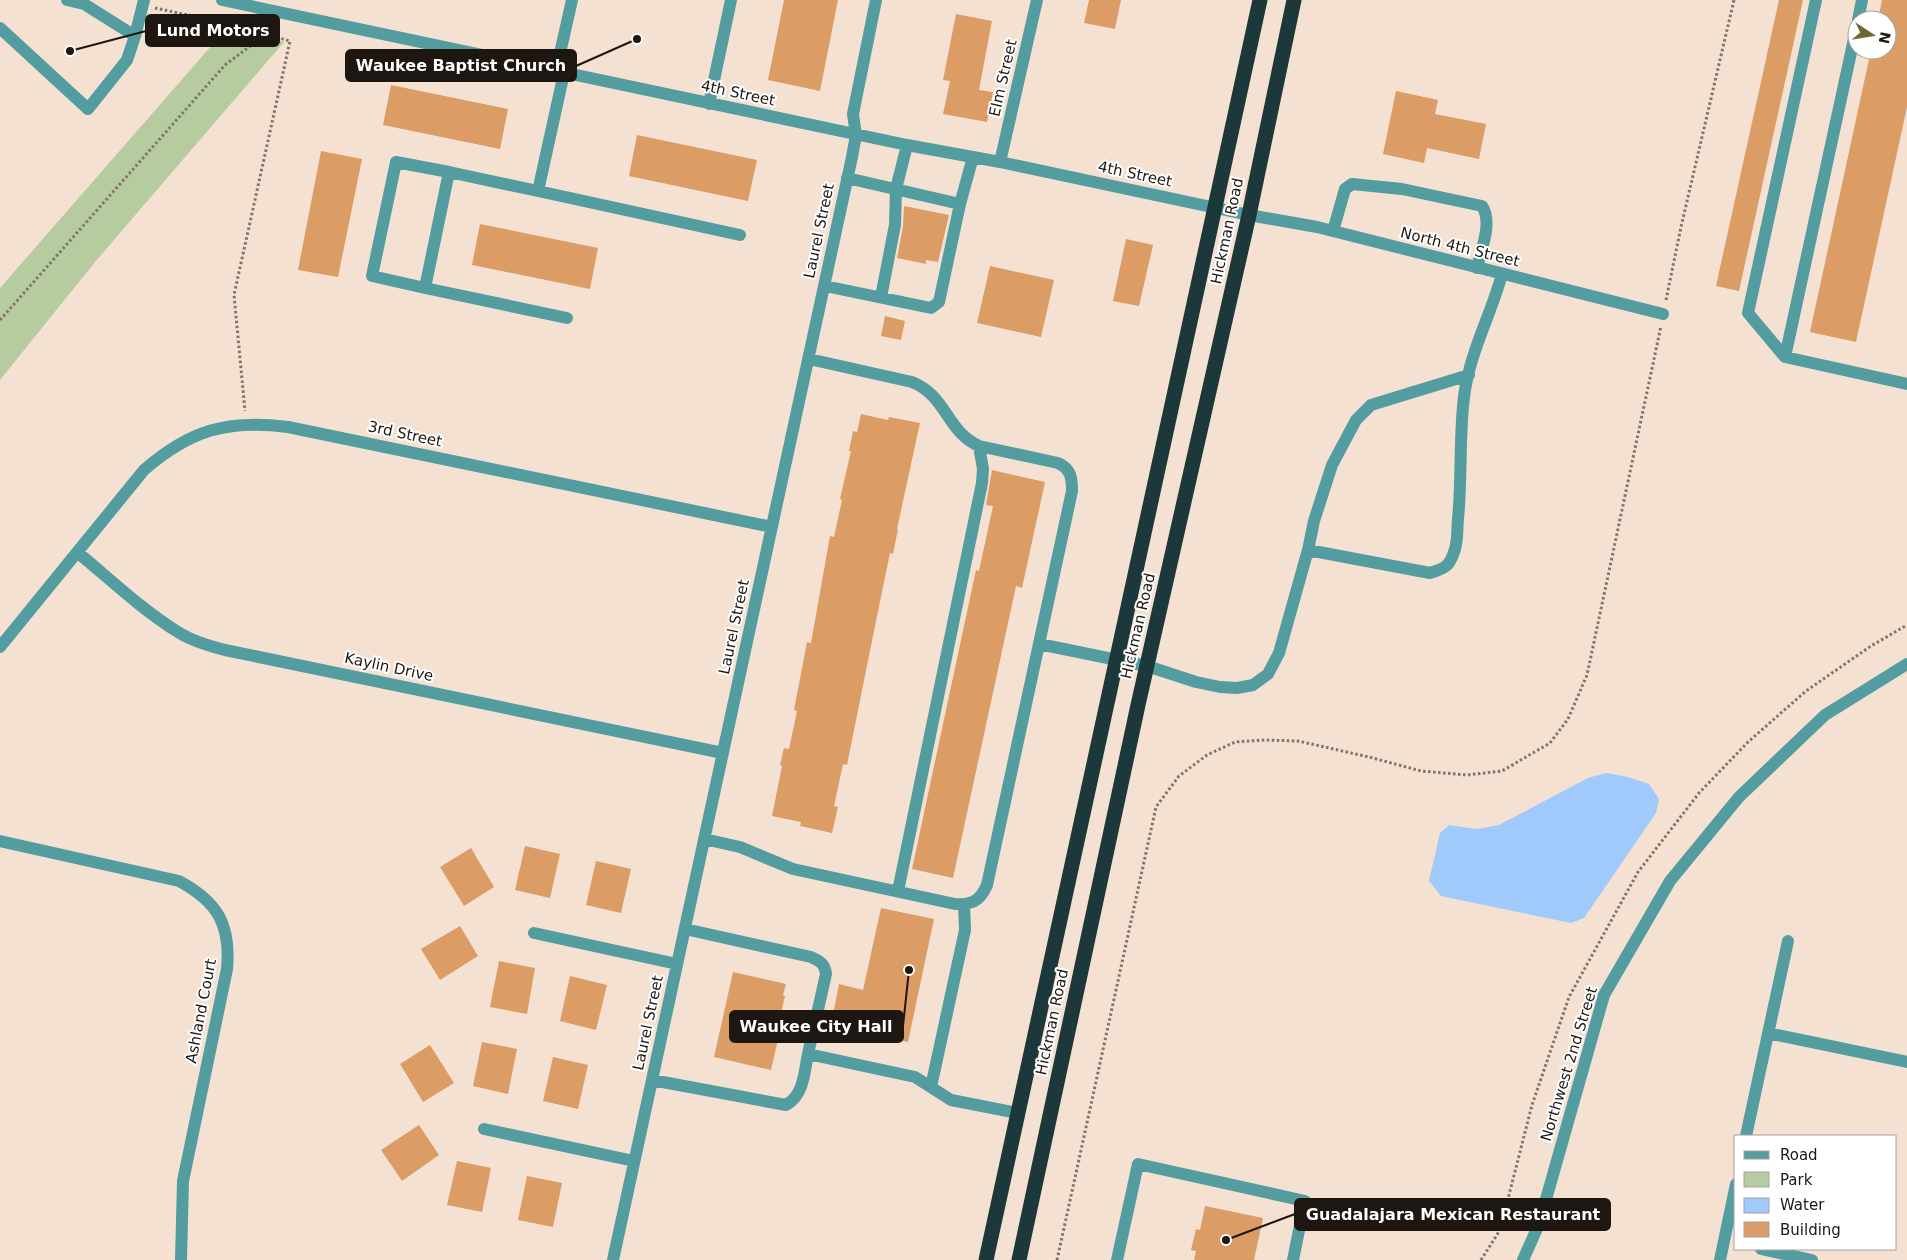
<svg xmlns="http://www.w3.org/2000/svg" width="1907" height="1260" viewBox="0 0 1907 1260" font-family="'DejaVu Sans',sans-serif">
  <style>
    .green { fill: #b7cba0 }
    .water { fill: #9fcafb }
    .building { fill: #dc9c66 }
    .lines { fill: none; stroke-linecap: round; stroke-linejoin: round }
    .path { stroke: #80746a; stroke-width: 3; stroke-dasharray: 2.5 2.5; stroke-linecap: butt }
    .minor { stroke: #539da1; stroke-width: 12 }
    .highway { stroke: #1d383a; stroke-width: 15 }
    .labels { text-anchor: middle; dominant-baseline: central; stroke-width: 4; stroke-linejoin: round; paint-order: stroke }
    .street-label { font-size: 15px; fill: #1d1611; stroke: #fff }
    .leader { fill: none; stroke: #1d1611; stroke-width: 2 }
    .callout-dot { fill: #1d1611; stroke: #fff; stroke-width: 2 }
    .callout { fill: #1d1611; stroke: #1d1611; stroke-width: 2 }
    .callout-label { font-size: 16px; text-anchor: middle; font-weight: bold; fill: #fff }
  </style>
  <rect width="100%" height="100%" fill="#f4e1d2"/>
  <path class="green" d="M226,29l58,13 -189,220 -95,118v-92z"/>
  <path class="water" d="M1606,773l22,4 21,7 10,15 -3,14 -72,105 -13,5 -130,-27 -12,-15 11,-48 9,-8 28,4 22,-4 89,-47z"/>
  <path class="building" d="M784,0h54l-18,91 -52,-11z
    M1089,0h32l-6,29 -31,-6z
    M1779,0h24l-64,291 -23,-5z
    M1882,0h25v107l-51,235 -46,-10 61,-282h16v-30h-9z
    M956,14l36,7 -13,69 14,2 -6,30 -44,-8 7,-33 -7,-1z
    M391,85l117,24 -8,40 -117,-24z
    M1396,91l42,9 -3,14 51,10 -7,35 -52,-11 -3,15 -41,-9z
    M637,135l120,25 -9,41 -119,-25z
    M321,151l41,8 -24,118 -40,-7z
    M904,206l45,9 -11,47 -12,-2v4l-29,-6 6,-32z
    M480,224l118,24 -8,41 -118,-24z
    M1126,239l27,6 -14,61 -26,-5z
    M990,266l64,14 -13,57 -64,-14z
    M885,316l20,5 -4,19 -20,-4z
    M861,414l27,6 1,-3 31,6 -23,106h1l-5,25 -3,-1 -14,68 -29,144 -4,-1 -9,42 4,1 -6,26 -32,-7 1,-4 -29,-6 10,-50 -2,-1 4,-17 5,1 8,-38 -3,-1 13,-68 4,1 19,-107 4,1 8,-37 -2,-1 11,-48h-2l4,-20 4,1z
    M992,470l53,12 -23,106 -6,-2 -63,292 -41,-9 64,-299 3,1 14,-65 -7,-1z
    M525,846l35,8 -10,44 -35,-8z
    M471,848l23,39 -30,19 -24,-39z
    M596,861l35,8 -10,44 -35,-8z
    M881,908l53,11 -26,123 -77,-17 8,-41 24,6z
    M460,926l18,30 -38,24 -19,-31z
    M499,961l36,7 -8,46 -37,-7z
    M733,972l53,12 -3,11 2,1 -9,38 3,1 -8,35 -57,-13z
    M570,976l37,9 -11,45 -36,-9z
    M482,1042l35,7 -9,45 -35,-8z
    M430,1045l24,38 -31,19 -23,-38z
    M553,1057l35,8 -10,44 -35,-8z
    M419,1125l20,30 -37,26 -21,-31z
    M457,1161l34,7 -9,44 -35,-7z
    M527,1176l35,7 -9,44 -35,-7z
    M1205,1206l58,12 -9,42h-60l2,-9 -5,-1 5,-21 4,1z"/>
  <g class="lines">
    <path class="path" d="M155,8l61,13 74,20 -56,254 11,116
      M1666,300l15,-73 53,-227
      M0,320l225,-255 40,-30 5,-11
      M1057,1260l99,-453 23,-31 28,-21 28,-13 29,-2 34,1 71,16 52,14 46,4 35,-4 48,-28 18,-24 19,-44 74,-349
      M1481,1260l19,-30 32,-125 37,-108 69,-125 61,-79 49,-51 58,-51 65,-45 36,-21"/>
    <path class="minor" d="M67,0l17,4 51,32 9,-36
      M222,0l685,145 93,17 249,53 68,12 346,87
      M1858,20l4,-20
      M1857,25l-72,332 122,27
      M0,28l88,81 39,-49 8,-24
      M556,71l16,-71
      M564,73l-26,118 -89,-19 -24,116 142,30
      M709,104l22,-104
      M1000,162l37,-162
      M538,191l202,44
      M960,204l13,-47
      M1333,231l12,-42 7,-5 50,5 80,17c11,16 -1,44 -5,62
      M825,286l106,22 8,-6 21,-98 -113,-26
      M425,288l-53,-12 24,-114 53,10
      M881,297l14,-72 1,-36 11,-44
      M1785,357l-37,-44 68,-313
      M1308,550l122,23c16,-5 20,-7 25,-24 3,-10 2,-21 3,-30 4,-41 1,-82 6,-122 5,-43 27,-82 38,-123
      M77,552c32,26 65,58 101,80 14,9 31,14 47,18l498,103
      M1039,644l108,22 49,16 24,5 17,1 16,-3 15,-11 11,-21 29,-103 6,-29 18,-56 24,-45 15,-15 98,-30
      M0,647l144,-177c46,-40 84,-51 144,-43l484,100
      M704,839l36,8 53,22 162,35c17,1 25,-3 32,-19l85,-394c0,-13 -1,-22 -14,-28l-79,-17c-33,-15 -32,-50 -67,-64l-103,-23
      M0,841l179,40c39,21 52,44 48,88l-44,212 -2,79
      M898,891l84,-408 1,-14 -4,-23
      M685,929l126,28c9,4 14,7 15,17l-18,80
      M534,933l143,31
      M1768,1033l139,29
      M652,1080l134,25c18,-10 18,-32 22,-51l107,23 36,23 67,13
      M931,1087l34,-157 -1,-26
      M484,1129l150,32
      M1746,1136l42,-195
      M1761,1249l51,11
      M613,1260l239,-1103 4,-22 -3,-21 23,-114
      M1117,1260l21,-96 167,37 -12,59
      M1523,1260l16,-36 65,-229 66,-114 69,-84 86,-82 82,-51
      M1720,1260l16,-76"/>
    <path class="highway" d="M986,1260l274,-1260
      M1019,1260l119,-555 111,-490 45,-215"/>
  </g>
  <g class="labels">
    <g class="street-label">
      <text transform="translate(1003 78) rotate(-77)">Elm Street</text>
      <text transform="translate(738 93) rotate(12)">4th Street</text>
      <text transform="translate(1135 174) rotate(12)">4th Street</text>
      <text transform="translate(819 231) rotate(-78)">Laurel Street</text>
      <text transform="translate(1227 231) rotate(-78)">Hickman Road</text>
      <text transform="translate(1460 247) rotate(14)">North 4th Street</text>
      <text transform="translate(405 434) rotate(12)">3rd Street</text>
      <text transform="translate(1138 626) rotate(-77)">Hickman Road</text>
      <text transform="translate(734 627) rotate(-78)">Laurel Street</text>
      <text transform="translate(389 667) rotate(12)">Kaylin Drive</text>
      <text transform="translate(201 1011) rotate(-79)">Ashland Court</text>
      <text transform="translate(1052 1022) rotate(-78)">Hickman Road</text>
      <text transform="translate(648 1023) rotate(-78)">Laurel Street</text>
      <text transform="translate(1569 1064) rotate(-73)">Northwest 2nd Street</text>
    </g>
  </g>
  <path class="leader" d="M70 51L146 31M637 39L576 66M909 970L903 1026M1226 1240L1295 1214"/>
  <g class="callout-dot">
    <circle cx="70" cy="51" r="5"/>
    <circle cx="637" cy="39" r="5"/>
    <circle cx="909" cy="970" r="5"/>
    <circle cx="1226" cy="1240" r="5"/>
  </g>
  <g class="callout">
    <rect x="146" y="15" width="133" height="31" rx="5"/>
    <rect x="346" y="50" width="230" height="31" rx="5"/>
    <rect x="730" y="1011" width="173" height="31" rx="5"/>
    <rect x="1295" y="1199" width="315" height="31" rx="5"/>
  </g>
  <g class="callout-label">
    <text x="213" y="36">Lund Motors</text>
    <text x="461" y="71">Waukee Baptist Church</text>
    <text x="816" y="1032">Waukee City Hall</text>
    <text x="1453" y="1220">Guadalajara Mexican Restaurant</text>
  </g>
  <rect x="1734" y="1135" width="162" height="115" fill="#ffffff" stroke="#a5a2a0"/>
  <rect x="1744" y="1151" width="25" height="8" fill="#539da1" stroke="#a5a2a0"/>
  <text x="1780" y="1160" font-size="15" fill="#1d1611">Road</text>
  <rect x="1744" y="1172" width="25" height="15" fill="#b7cba0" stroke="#a5a2a0"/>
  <text x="1780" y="1185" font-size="15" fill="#1d1611">Park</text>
  <rect x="1744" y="1198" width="25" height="15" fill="#9fcafb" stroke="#a5a2a0"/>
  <text x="1780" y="1210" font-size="15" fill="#1d1611">Water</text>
  <rect x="1744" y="1222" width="25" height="15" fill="#dc9c66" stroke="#a5a2a0"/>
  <text x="1780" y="1235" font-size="15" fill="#1d1611">Building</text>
  <g transform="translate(1872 35) rotate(102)"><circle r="24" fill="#ffffff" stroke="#a5a2a0"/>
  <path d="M0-4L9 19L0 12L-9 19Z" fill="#6f6633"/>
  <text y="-8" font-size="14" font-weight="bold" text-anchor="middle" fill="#1d1611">N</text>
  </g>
</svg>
